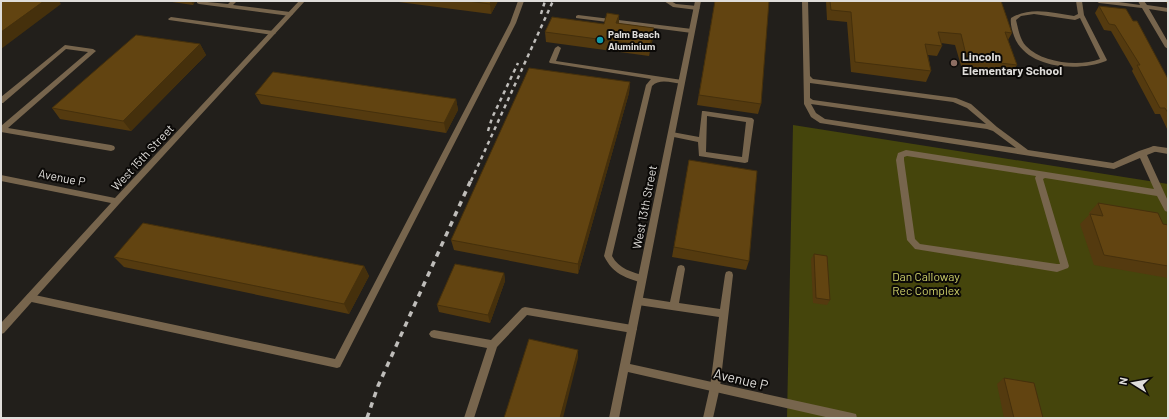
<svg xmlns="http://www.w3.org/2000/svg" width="1169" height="419" viewBox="0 0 1169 419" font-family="Barlow,sans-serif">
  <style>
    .green { fill: #45450c }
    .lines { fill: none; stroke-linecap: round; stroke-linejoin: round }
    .lane { fill: #77654d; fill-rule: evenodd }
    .street { fill: #77654d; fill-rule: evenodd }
    .rail-far1 { stroke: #bfbdba; stroke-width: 2.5; stroke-dasharray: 4 4; stroke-linecap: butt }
    .rail { stroke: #bfbdba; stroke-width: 3.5; stroke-dasharray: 5.5 5.5; stroke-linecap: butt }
    .wall { fill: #543a0f }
    .shaded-wall { fill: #45300c }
    .building { fill: #624411; stroke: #45300c }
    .culture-dot { fill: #0f9aa8; stroke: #0b0907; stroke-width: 1.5 }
    .education-dot { fill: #8d6e63; stroke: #0b0907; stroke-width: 1.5 }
    .labels { text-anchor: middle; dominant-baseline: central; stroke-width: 4; stroke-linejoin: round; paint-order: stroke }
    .far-poi-label { font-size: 10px; font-weight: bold; fill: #dfddda; stroke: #0b0907; text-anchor: start }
    .poi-label { font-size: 12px; font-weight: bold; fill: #dfddda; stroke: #0b0907; text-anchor: start }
    .street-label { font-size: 12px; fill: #dfddda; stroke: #0b0907 }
    .park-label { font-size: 12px; fill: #ced06a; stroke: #0b0907 }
    .near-street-label { font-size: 14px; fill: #dfddda; stroke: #0b0907 }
  </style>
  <rect width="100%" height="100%" fill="#221f1b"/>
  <path class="green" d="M793,125l375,59v234h-381z"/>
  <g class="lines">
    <path class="lane" d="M197,1l31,3 3,-3h6l-4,4 57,7 3,2 -3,2 -91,-12 -2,-1z
      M518,1h6l-8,22 -176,344 -3,1 -310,-67 -1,-3 1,-3 3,-1 305,65 175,-336z
      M664,1h7l5,3 21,2 3,2 -3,2 -24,-3z
      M802,1h6l2,75 3,3 143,19 15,6 26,23 31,23 85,13 26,-12 15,-5 3,1 1,2 -1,2 -10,4 21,46v11l-3,-1 -8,-15 -112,-18 -2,1 26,87 -1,2 -11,4 -142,-23 -8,-9 -11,-80 2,-7 8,-3 248,39 -14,-31 -26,11 -294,-46 -9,-6 -7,-13zM810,83l143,19 14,6 19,16 -173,-24 -3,-2zM811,104l176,25 6,2 23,17 -191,-29 -9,-6zM907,156l129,20 -1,2 25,86h-3l-137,-20 -5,-5 -11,-79v-3z
      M1076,1h6l2,14 23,45 -1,1c-28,11 -80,8 -92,-25 -2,-6 -4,-13 -3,-18 20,-12 42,-5 63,-2l4,-2zM1034,14l41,6 5,-2 20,41c-21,8 -58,4 -74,-13 -6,-6 -8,-18 -10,-26l5,-4z
      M578,15l114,14 3,2 -3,2 -116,-15v-2z
      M171,17l102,14 3,2 -3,2 -104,-15 -1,-1z
      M65,45l28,4 3,2 -88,77 103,17 3,1 1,2 -1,2 -3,1 -110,-19v-6l87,-74 -22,-3 -63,54h-2v-6z
      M558,46l3,2 -5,13 126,19 3,2 -3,2c-10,-1 -22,-6 -30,2l-40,170c7,13 20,16 33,20l1,3 -1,3 -3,1c-18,-6 -29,-9 -38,-27l42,-171 5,-6 -101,-16 -1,-1 6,-14z
      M702,111h2l48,7 2,2 -6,42 -3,1 -46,-7 -1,-14 -29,-6 -1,-2 1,-2h3l27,5zM707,116l39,6 -4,35 -36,-5z
      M681,265l3,1 1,3 -6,34 41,6 5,-34 1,-3 3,-1 3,1 1,3 -13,112 -7,31h-10l7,-31 9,-70 -81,-12 -3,-1 -1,-3 1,-3 3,-1 32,5 7,-33 1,-3z
      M525,307l107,18 3,1 2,3 -2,3 -3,1 -105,-18 -30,32 -23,71h-10l23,-70 -53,-10 -3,-1 -2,-3 2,-3 3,-1 57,10 31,-32z"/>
    <path class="street" d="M299,1h6l-185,202 -116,130 -3,1v-11l110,-120 -110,-22v-6l114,23z
      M695,1h6l-71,363 222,49 4,1 1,4h-27l-202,-46 -9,46h-10z
      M1096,1h16l28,4 -2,-4h6l3,4 21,3v4l-19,-3 19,33v7l-3,-2 -23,-39 -43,-5z
      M1154,146l14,2v6l-17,-3 -1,-2 1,-2z"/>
    <path class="rail-far1" d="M541,14l4,-13
      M488,131l4,-13 26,-55
      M471,181l82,-180"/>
    <path class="rail" d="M367,418l11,-32 93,-206"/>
  </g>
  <path class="wall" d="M165,1h30l-2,4z
    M391,1h107l-7,13z
    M715,1l46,103 -3,10 -61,-9z
    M826,1h175l11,32 -4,7 9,25 -7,10 -48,-6 -7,-24 -14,-2 1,3 -5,10 -9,-1 3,16 -5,11 -75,-10 -4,-50 -20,-2z
    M1165,1h3v4z
    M1099,6l69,73v52l-8,-17h-5l-23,-43 1,-2 -22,-38 -7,-1 -9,-17z
    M619,23l34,15 -4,18 -103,-14 -1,-10 59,-8z
    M200,44l6,11 -75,76 -71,-12 -8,-11z
    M630,82l-1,11 -51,181 -124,-24 -3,-10z
    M255,94l201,5 2,11 -12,23 -185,-29z
    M689,160l60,101 -3,9 -74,-13z
    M1098,203l65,21 5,1v53l-74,-13 -14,-41 9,-9v-2z
    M814,254l16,46 -3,5 -14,-2 -2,-44z
    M114,257l250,9 5,10 -20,38 -225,-47z
    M504,273l1,8 -15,42 -51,-11 -2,-7z
    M1004,378l39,40h-39l-7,-34z"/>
  <path class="shaded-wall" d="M44,1h15l2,3 -60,45v-17z
    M191,1h4l-2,4z
    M491,1h7l-7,13 -1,-10z
    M619,15v10l-3,-2z
    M654,28l-1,10 -4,18 1,-10z
    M200,44l6,11 -75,76 -8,-10z
    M630,82l-1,11 -51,181v-10z
    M456,99l2,11 -12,23 -2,-10z
    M364,266l5,10 -20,38 -5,-10z
    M504,273l1,8 -15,42 -2,-8z
    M578,350v8l-15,60h-3z"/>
  <path class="building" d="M1,1h43l-43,31z
    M468,1h23l-1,3z
    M715,1h54l-8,103 -62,-9z
    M830,1h171l11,32 -7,-1 12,33 -50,-6 -6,-25 -23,-2 4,14 -17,-2 6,27 -76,-9 -4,-50 -20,-2z
    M1099,6l27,3 7,12h4l31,58v34l-3,-5h-5l-23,-43h3l-25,-40 -6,-1z
    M607,13l12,2 -3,8 38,5 -4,18 -105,-14 7,-15 52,7z
    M136,35l64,9 -77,77 -71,-13z
    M529,68l101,14 -52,182 -127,-24z
    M273,72l183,27 -12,24 -189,-29z
    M689,160l68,11 -8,90 -75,-14z
    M1098,203l60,10 5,11 5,1v41l-64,-11 -14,-41 13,2z
    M143,223l221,43 -20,38 -230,-47z
    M814,254l13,2 3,44 -14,-2z
    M455,264l49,9 -16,42 -51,-10z
    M529,339l49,11 -18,68h-56z
    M1004,378l30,5 9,35h-29z"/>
  <circle class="culture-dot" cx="600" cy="40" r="4"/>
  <circle class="education-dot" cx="954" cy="63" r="4"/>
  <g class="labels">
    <g class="far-poi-label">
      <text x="608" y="34">Palm Beach<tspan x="608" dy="12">Aluminium</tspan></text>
    </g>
    <g class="poi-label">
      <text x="962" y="56">Lincoln<tspan x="962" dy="14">Elementary School</tspan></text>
    </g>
    <g class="street-label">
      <text transform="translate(142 157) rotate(-47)">West 15th Street</text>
      <text transform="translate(62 177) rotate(11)">Avenue P</text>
      <text transform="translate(644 207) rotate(-79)">West 13th Street</text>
    </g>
    <g class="park-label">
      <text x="926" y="276">Dan Calloway<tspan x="926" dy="14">Rec Complex</tspan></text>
    </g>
    <g class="near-street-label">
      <text transform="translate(741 379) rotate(13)">Avenue P</text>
    </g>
  </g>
  <rect width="1169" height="419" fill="none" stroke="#dfddda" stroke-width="4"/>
  <g transform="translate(1133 383) rotate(281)" stroke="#0b0907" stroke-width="3" paint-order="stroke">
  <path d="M0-3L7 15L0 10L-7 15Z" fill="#dfddda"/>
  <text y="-6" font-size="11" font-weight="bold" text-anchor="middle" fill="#dfddda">N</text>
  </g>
</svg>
